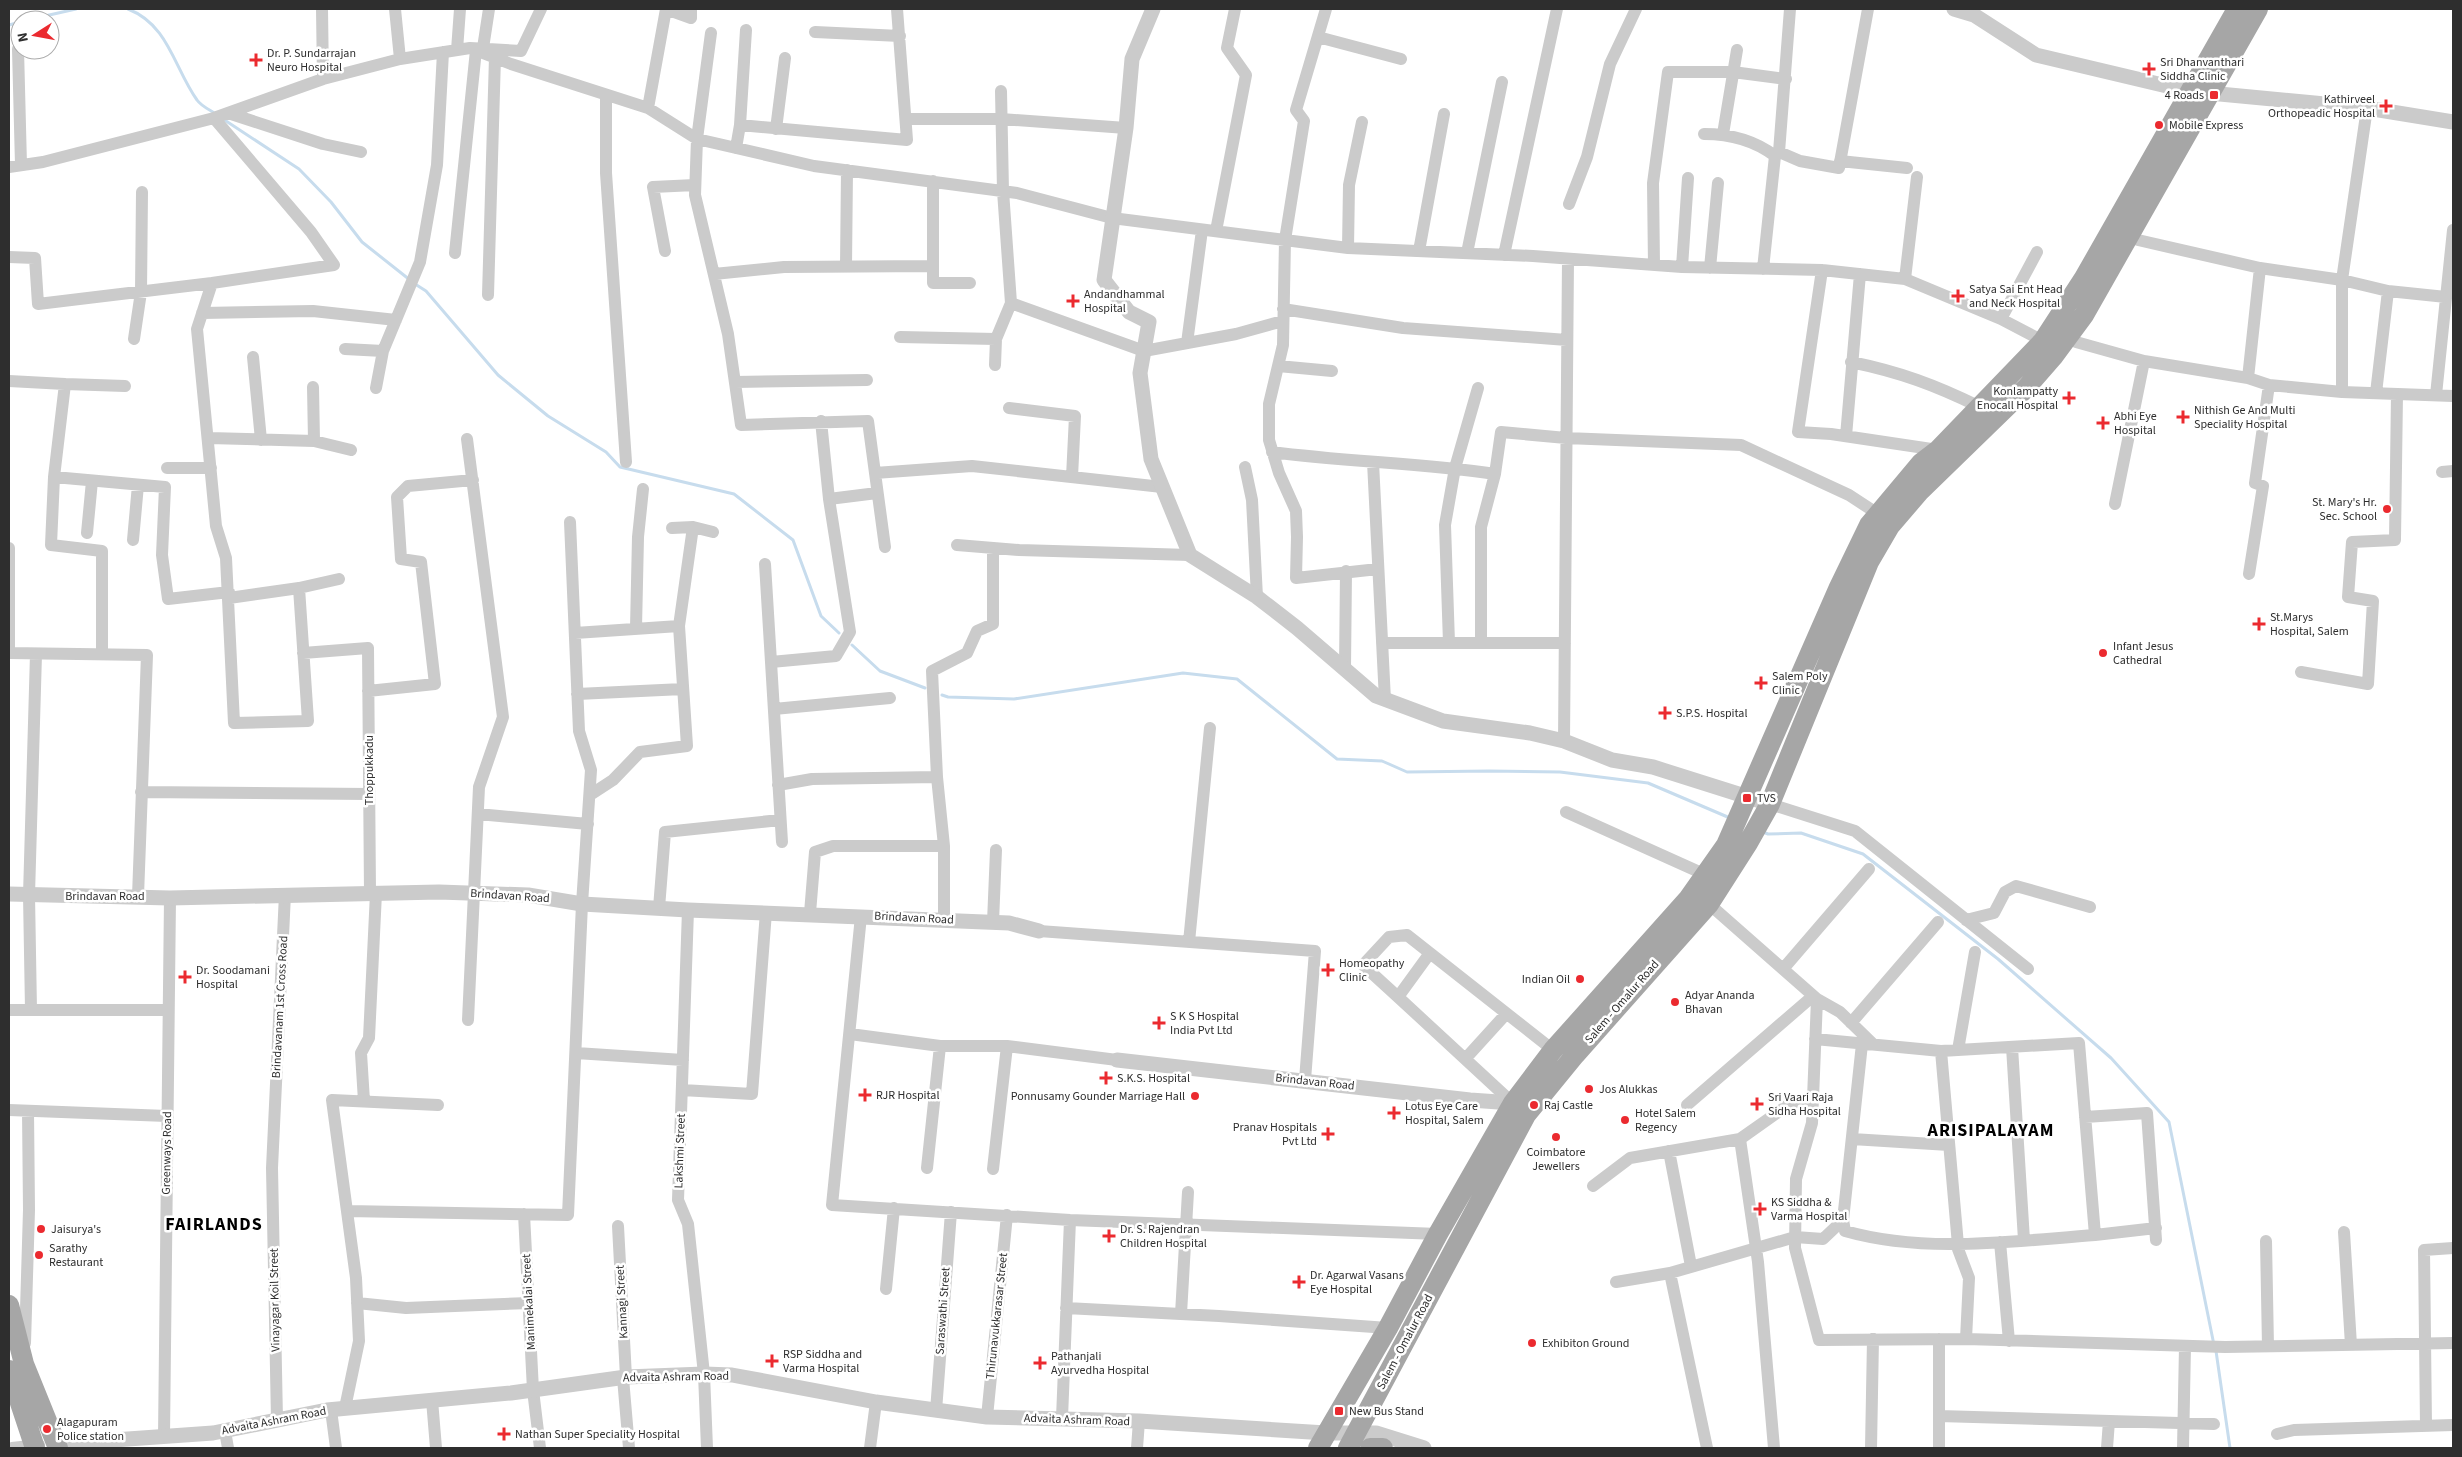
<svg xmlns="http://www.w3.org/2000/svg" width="2462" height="1457" viewBox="0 0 2462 1457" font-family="'Source Sans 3',sans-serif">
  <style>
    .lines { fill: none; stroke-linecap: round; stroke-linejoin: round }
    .stream { stroke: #c7dced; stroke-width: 3 }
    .minor { stroke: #cbcbcb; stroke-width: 12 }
    .tertiary { stroke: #cbcbcb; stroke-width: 15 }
    .primary { stroke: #a6a6a6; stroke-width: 20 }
    .poi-dot { fill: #eb2a2f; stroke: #fff; stroke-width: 2 }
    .labels { text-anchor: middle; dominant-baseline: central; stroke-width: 5; stroke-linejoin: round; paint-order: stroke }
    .poi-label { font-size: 12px; fill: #2e2e2e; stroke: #fff; text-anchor: start }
    .street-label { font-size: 12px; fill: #2e2e2e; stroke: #fff }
    .district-label { font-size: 18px; font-weight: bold; letter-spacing: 1px; fill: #000; stroke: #fff }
  </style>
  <rect width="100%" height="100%" fill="#fff"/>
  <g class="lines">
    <path class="stream" d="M128,9c41,16 46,59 69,91 4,6 13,10 19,14
      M27,20l49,-11
      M9,25l11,-3
      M223,119l76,50 32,33 31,40 48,38
      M415,284l11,7 72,84 50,41 58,36 14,15 114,27 59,46 28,76 18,17
      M852,645l28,26 45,17
      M942,695l6,2 66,2 169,-26 54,6 100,80 45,2 25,11 82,-1 71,1 88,11 82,35
      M1763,832l5,2 33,-1 62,21 135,105 113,99 58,64 45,223
      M2216,1351l14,97"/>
    <path class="minor" d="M322,9l1,70
      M395,9l5,50
      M666,9l25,9v-9
      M1326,9l-30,101 8,11 -19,119 -2,105 -14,59v36l10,33 17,38 1,26 -1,41 82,-9
      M815,32l85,4
      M711,33l-14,106 -2,56 33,139 13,91 127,-4 7,52 97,-7 190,21
      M1318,37l83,22
      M470,48l41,16 137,44 49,31 117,27 203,27 95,25 236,30 185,8 149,11 140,3 83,9 96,40 42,22
      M483,48l6,-39
      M18,49l3,116
      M457,50l3,-41
      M1001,91l2,100 8,112 133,48 92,-17 47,-13
      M606,95v78l20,289
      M648,108l18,-99
      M228,113l95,31 38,8
      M906,119h95l125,9
      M740,125l6,-95
      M776,129l9,-71
      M1704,134c27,0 50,6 71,22
      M1723,134l14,-84
      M736,148l4,-23 167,15 -10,-131
      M1779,152l21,9 39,7 29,-159
      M1840,161l67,7
      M9,167l34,-5 171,-44 109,-39 77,-20 70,-11 51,3 20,-42
      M933,181v102h37
      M1569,204l18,-47 23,-93 26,-55
      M1216,231l30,-156 -19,-27 8,-39
      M2138,240l122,28 82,12 46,11 58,6
      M1348,248l1,-63 13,-63
      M665,251l-12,-64 42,-2
      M1419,251l25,-137
      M455,253l21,-203
      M1467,253l35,-171
      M1504,255l53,-246
      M9,257l26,1 3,46 174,-21 -15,46 19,197 10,32 8,165 74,-2 -9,-133
      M1654,265l-1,-82 15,-111h65l53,7
      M846,267l1,-97
      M1682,267l6,-89
      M1710,268l8,-85
      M1763,269l12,-113 4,-4 11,-143
      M1822,270l-24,162 33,2 107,16
      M714,274l70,-7 149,-1
      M1905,279l12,-102
      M212,283l122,-18 -23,-33 -97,-114
      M488,295l7,-238
      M1283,309l120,19 164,12
      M202,313l111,-2 83,9
      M2001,319l36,-67
      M900,337l96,2
      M134,339l7,-47 1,-100
      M2076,342l68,19 104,17 21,7 73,7 111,4
      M1187,343l15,-113
      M345,349l38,2
      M253,357l8,83
      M1851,362c49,10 84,23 129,45
      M995,365l1,-26 15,-36
      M1278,366l54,5
      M2248,378l12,-110
      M9,381l56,3 -11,93 111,10 -3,68 6,44 61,-7
      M735,382l132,-2
      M65,384l60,2
      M313,387l1,54
      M376,388l7,-37 37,-89 17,-97 6,-113
      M2342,392v-112l25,-172
      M2376,393l12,-102
      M2436,395l17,-165
      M1009,408l66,8 -3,61
      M1846,436l14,-162
      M209,438l105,3 37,9
      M467,439l36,278 -24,70 -11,233
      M1272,452c75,10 150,11 223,22
      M1373,462l12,238
      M1245,467l7,33 5,97
      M167,468h44
      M2442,472l11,-1
      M875,473l10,74
      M54,477l-3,68 51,6v103
      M829,499l48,-6
      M2115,504l29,-143
      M672,528l21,-1 20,5
      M87,533l5,-52
      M133,540l5,-55
      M957,545l62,5 171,5
      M9,548v105
      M765,564l17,278
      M2249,574l14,-88 -8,-3 14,-98
      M229,598l70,-10 40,-9
      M679,626l14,-99
      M636,628l2,-91 5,-48
      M575,633l104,-7 8,120 -47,6 -27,28 -23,15
      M1382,643h183
      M1449,643l-4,-118 10,-57 23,-80
      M1481,643v-116l14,-53 6,-42 65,6 175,7 108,50 29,19
      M9,653l138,2 -9,241
      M303,653l65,-5 2,245
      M771,662l65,-6 14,-24 -21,-133 -8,-78
      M1345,668l1,-97
      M2301,672l67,12 5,-83 -25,-4 4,-55 43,-2 2,-146
      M368,691l67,-7 -14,-122 -20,-3 -4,-62 11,-11 65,-6
      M577,694l106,-5
      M774,709l116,-11
      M1564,741l4,-482
      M778,785l34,-6 125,-2
      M141,792l228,2
      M1770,804l85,27 173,138
      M1566,812l140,63
      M478,814l110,10
      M1709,904l108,95 -5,124 -16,56 -1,69 24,92 147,-1 259,8 228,-4
      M659,908l6,-76 115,-12
      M688,910l-10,290 10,24 16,150 3,74
      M810,913l5,-61 18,-6h111
      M861,916l-29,289 238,15 368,14
      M944,920v-74l-7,-69 -5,-106 35,-18 10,-22 16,-7v-76
      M1966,920l28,-7 11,-21 11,-6 74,21
      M993,922l3,-72
      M1039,931l276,20 -10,129
      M1189,942l21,-214
      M1430,953l-32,44 118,109
      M1783,969l86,-100
      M1398,997l-35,-32 26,-28 18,-2 146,115
      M1817,999l23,13 33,32
      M9,1010h159
      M31,1010l-2,-115 7,-241
      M1851,1023l87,-101
      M850,1034l90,12h67l110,14
      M1815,1039l126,12
      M2012,1047l12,193
      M1958,1050l17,-98
      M576,1053l107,7
      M1466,1058l40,-44
      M682,1090l70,4 14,-182
      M364,1101l-3,-48 8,-15 7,-145
      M1687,1105l126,-109
      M9,1110l158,6
      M2085,1117l62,-4 9,127
      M1740,1139l18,123 16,186
      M1852,1139l97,6
      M1669,1151l22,115
      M927,1168l13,-122
      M993,1169l14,-123
      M1593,1186l37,-28 110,-19 51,-36 22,-5
      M347,1211l221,4 14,-311 9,-134 -12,-39 -9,-209
      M524,1214l9,176 7,58
      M1843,1220l19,-176
      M618,1226l8,151
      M2344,1232l7,113
      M2095,1235l61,-7
      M2266,1241l2,105
      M2000,1242l9,99
      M1616,1282l54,-9
      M886,1289l8,-81
      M357,1303l49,5 123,-5
      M1066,1308l153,8 169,12
      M1181,1314l7,-122
      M25,1343l4,-133 -1,-99
      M623,1378l6,70
      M432,1400l4,48
      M345,1408l14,-67 -3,-63 -24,-178 106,5
      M331,1410l5,38
      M936,1411l15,-199
      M1939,1416l275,8
      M987,1417l20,-202
      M1062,1418l8,-198
      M277,1420l-5,-252 13,-274
      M2426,1426l-2,-176 29,-2
      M225,1431l3,17
      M2277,1434l17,-4 159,-5
      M164,1437l6,-539
      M12,1448l27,-3
      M870,1448l6,-46
      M1137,1448l2,-27
      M1707,1448l-37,-175 125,-36 28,2 20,-19 2,11c81,23 168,10 250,4l-16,-192 -138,8 17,194v4l11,29 -3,61
      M1871,1448l2,-109
      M1939,1448v-109
      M2107,1448l2,-27
      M2183,1448l2,-102"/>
    <path class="tertiary" d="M1153,9l-21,50 -6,69 -22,152 25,32 20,10 -9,51 11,86 39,96 67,42 40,31 79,68 67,25 87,12 34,8 48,19 41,7 117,37
      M1954,9l20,6 62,40 152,36 179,17 86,14
      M9,894l161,4 269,-6 89,3 54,9 106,6 321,13 30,8
      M1117,1060l353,40 43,3
      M57,1444l156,-11 114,-23 184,-17 115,-16 78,-3 28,1 144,27 111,15 152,4 187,12h50l48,15"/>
    <path class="primary" d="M9,1305l15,59 34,84
      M9,1370l26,78
      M1318,1448l70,-120 50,-94 75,-131 40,-53 135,-151 38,-54 113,-258 30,-62 52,-62 17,-13 105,-109 41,-63 153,-269
      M1348,1448l178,-333 49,-60 134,-151 39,-61 22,-39 99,-242 21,-36 30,-35 106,-103 27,-31 31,-42 174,-306
      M1370,1448h13"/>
  </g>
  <g class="poi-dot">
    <path d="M253.5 52.5h5v5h5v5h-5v5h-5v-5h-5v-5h5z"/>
    <path d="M2146.5 61.5h5v5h5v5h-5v5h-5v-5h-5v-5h5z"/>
    <rect x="2209" y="90" width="10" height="10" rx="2.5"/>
    <path d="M2383.5 98.5h5v5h5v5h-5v5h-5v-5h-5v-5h5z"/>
    <circle cx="2159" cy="125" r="5"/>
    <path d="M1955.5 288.5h5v5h5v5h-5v5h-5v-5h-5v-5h5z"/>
    <path d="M1070.5 293.5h5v5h5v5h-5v5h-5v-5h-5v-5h5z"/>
    <path d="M2066.5 390.5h5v5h5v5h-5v5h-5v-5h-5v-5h5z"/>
    <path d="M2180.5 409.5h5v5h5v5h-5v5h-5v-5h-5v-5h5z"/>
    <path d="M2100.5 415.5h5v5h5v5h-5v5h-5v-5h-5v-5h5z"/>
    <circle cx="2387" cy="509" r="5"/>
    <path d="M2256.5 616.5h5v5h5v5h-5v5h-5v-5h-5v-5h5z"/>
    <circle cx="2103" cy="653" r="5"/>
    <path d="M1758.5 675.5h5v5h5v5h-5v5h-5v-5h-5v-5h5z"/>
    <path d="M1662.5 705.5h5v5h5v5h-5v5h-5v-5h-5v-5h5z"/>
    <rect x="1742" y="793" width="10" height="10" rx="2.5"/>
    <path d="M1325.5 962.5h5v5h5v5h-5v5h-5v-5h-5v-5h5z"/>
    <path d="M182.5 969.5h5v5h5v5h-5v5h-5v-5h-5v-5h5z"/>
    <circle cx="1580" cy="979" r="5"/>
    <circle cx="1675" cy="1002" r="5"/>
    <path d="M1156.5 1015.5h5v5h5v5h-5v5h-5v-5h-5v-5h5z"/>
    <path d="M1103.5 1070.5h5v5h5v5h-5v5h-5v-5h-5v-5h5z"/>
    <circle cx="1589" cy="1089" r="5"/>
    <path d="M862.5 1087.5h5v5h5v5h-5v5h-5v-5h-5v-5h5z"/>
    <circle cx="1195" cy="1096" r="5"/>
    <path d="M1754.5 1096.5h5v5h5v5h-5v5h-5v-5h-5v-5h5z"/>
    <circle cx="1534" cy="1105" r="5"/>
    <path d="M1391.5 1105.5h5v5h5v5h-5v5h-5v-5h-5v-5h5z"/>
    <circle cx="1625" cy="1120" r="5"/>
    <path d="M1325.5 1126.5h5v5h5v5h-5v5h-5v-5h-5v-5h5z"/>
    <circle cx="1556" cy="1137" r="5"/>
    <path d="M1757.5 1201.5h5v5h5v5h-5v5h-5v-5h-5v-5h5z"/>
    <circle cx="41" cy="1229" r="5"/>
    <path d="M1106.5 1228.5h5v5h5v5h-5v5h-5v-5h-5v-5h5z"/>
    <circle cx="39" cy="1255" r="5"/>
    <path d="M1296.5 1274.5h5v5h5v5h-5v5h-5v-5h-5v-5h5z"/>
    <circle cx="1532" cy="1343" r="5"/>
    <path d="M769.5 1353.5h5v5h5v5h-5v5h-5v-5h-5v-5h5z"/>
    <path d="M1037.5 1355.5h5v5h5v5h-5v5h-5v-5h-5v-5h5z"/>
    <rect x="1334" y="1406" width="10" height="10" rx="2.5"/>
    <circle cx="47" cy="1429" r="5"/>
    <path d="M501.5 1426.5h5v5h5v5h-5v5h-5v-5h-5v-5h5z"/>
  </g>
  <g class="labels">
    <g class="poi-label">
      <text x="267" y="53">Dr. P. Sundarrajan<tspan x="267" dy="14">Neuro Hospital</tspan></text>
      <text x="2160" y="62">Sri Dhanvanthari<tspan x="2160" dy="14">Siddha Clinic</tspan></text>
      <text x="2204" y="95" text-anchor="end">4 Roads</text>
      <text x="2375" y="99" text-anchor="end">Kathirveel<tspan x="2375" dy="14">Orthopeadic Hospital</tspan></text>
      <text x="2169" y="125">Mobile Express</text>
      <text x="1969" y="289">Satya Sai Ent Head<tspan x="1969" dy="14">and Neck Hospital</tspan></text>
      <text x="1084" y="294">Andandhammal<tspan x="1084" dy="14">Hospital</tspan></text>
      <text x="2058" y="391" text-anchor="end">Konlampatty<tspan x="2058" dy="14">Enocall Hospital</tspan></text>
      <text x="2194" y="410">Nithish Ge And Multi<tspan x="2194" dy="14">Speciality Hospital</tspan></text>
      <text x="2114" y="416">Abhi Eye<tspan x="2114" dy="14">Hospital</tspan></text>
      <text x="2377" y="502" text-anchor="end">St. Mary's Hr.<tspan x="2377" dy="14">Sec. School</tspan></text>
      <text x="2270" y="617">St.Marys<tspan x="2270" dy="14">Hospital, Salem</tspan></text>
      <text x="2113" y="646">Infant Jesus<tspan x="2113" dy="14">Cathedral</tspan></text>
      <text x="1772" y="676">Salem Poly<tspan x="1772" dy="14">Clinic</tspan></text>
      <text x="1676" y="713">S.P.S. Hospital</text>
      <text x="1757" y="798">TVS</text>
      <text x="1339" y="963">Homeopathy<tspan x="1339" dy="14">Clinic</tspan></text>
      <text x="196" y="970">Dr. Soodamani<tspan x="196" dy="14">Hospital</tspan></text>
      <text x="1570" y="979" text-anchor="end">Indian Oil</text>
      <text x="1685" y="995">Adyar Ananda<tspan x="1685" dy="14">Bhavan</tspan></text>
      <text x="1170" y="1016">S K S Hospital<tspan x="1170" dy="14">India Pvt Ltd</tspan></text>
      <text x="1117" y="1078">S.K.S. Hospital</text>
      <text x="1599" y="1089">Jos Alukkas</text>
      <text x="876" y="1095">RJR Hospital</text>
      <text x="1185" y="1096" text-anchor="end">Ponnusamy Gounder Marriage Hall</text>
      <text x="1768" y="1097">Sri Vaari Raja<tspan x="1768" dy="14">Sidha Hospital</tspan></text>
      <text x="1544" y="1105">Raj Castle</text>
      <text x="1405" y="1106">Lotus Eye Care<tspan x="1405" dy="14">Hospital, Salem</tspan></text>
      <text x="1635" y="1113">Hotel Salem<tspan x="1635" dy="14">Regency</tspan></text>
      <text x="1317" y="1127" text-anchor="end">Pranav Hospitals<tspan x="1317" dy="14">Pvt Ltd</tspan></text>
      <text x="1556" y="1152" text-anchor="middle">Coimbatore<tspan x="1556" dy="14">Jewellers</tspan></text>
      <text x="1771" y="1202">KS Siddha &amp;<tspan x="1771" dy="14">Varma Hospital</tspan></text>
      <text x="51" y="1229">Jaisurya's</text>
      <text x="1120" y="1229">Dr. S. Rajendran<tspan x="1120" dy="14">Children Hospital</tspan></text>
      <text x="49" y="1248">Sarathy<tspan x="49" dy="14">Restaurant</tspan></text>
      <text x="1310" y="1275">Dr. Agarwal Vasans<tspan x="1310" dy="14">Eye Hospital</tspan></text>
      <text x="1542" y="1343">Exhibiton Ground</text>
      <text x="783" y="1354">RSP Siddha and<tspan x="783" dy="14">Varma Hospital</tspan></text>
      <text x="1051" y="1356">Pathanjali<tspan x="1051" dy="14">Ayurvedha Hospital</tspan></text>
      <text x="1349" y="1411">New Bus Stand</text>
      <text x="57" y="1422">Alagapuram<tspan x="57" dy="14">Police station</tspan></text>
      <text x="515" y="1434">Nathan Super Speciality Hospital</text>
    </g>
    <g class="street-label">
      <text transform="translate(369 770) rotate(-90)">Thoppukkadu</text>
      <text x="105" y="896">Brindavan Road</text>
      <text transform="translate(510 896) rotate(4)">Brindavan Road</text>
      <text transform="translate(914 918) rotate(3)">Brindavan Road</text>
      <text transform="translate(1622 1002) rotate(-49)">Salem - Omalur Road</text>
      <text transform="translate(280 1007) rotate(-87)">Brindavanam 1st Cross Road</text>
      <text transform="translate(1315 1082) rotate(6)">Brindavan Road</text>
      <text transform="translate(680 1151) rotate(-88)">Lakshmi Street</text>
      <text transform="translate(167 1153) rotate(-89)">Greenways Road</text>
      <text transform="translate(275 1300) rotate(-91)">Vinayagar Koil Street</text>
      <text transform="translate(529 1302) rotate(-93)">Manimekalai Street</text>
      <text transform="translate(622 1302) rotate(-93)">Kannagi Street</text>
      <text transform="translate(943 1311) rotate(-86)">Saraswathi Street</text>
      <text transform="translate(997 1316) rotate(-84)">Thirunavukkarasar Street</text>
      <text transform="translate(1405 1342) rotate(-62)">Salem - Omalur Road</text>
      <text transform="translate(676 1377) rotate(-1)">Advaita Ashram Road</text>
      <text transform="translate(1077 1420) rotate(2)">Advaita Ashram Road</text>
      <text transform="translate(274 1421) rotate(-11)">Advaita Ashram Road</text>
    </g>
    <g class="district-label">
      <text x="1991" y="1130">ARISIPALAYAM</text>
      <text x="214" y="1224">FAIRLANDS</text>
    </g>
  </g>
  <rect width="2462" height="1457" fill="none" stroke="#2e2e2e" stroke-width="20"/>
  <g transform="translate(35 35) rotate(259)"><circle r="24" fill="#ffffff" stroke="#ababab"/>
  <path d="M0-4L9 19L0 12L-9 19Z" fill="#eb2a2f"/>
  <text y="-8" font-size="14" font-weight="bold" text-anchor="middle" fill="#2e2e2e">N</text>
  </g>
</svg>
